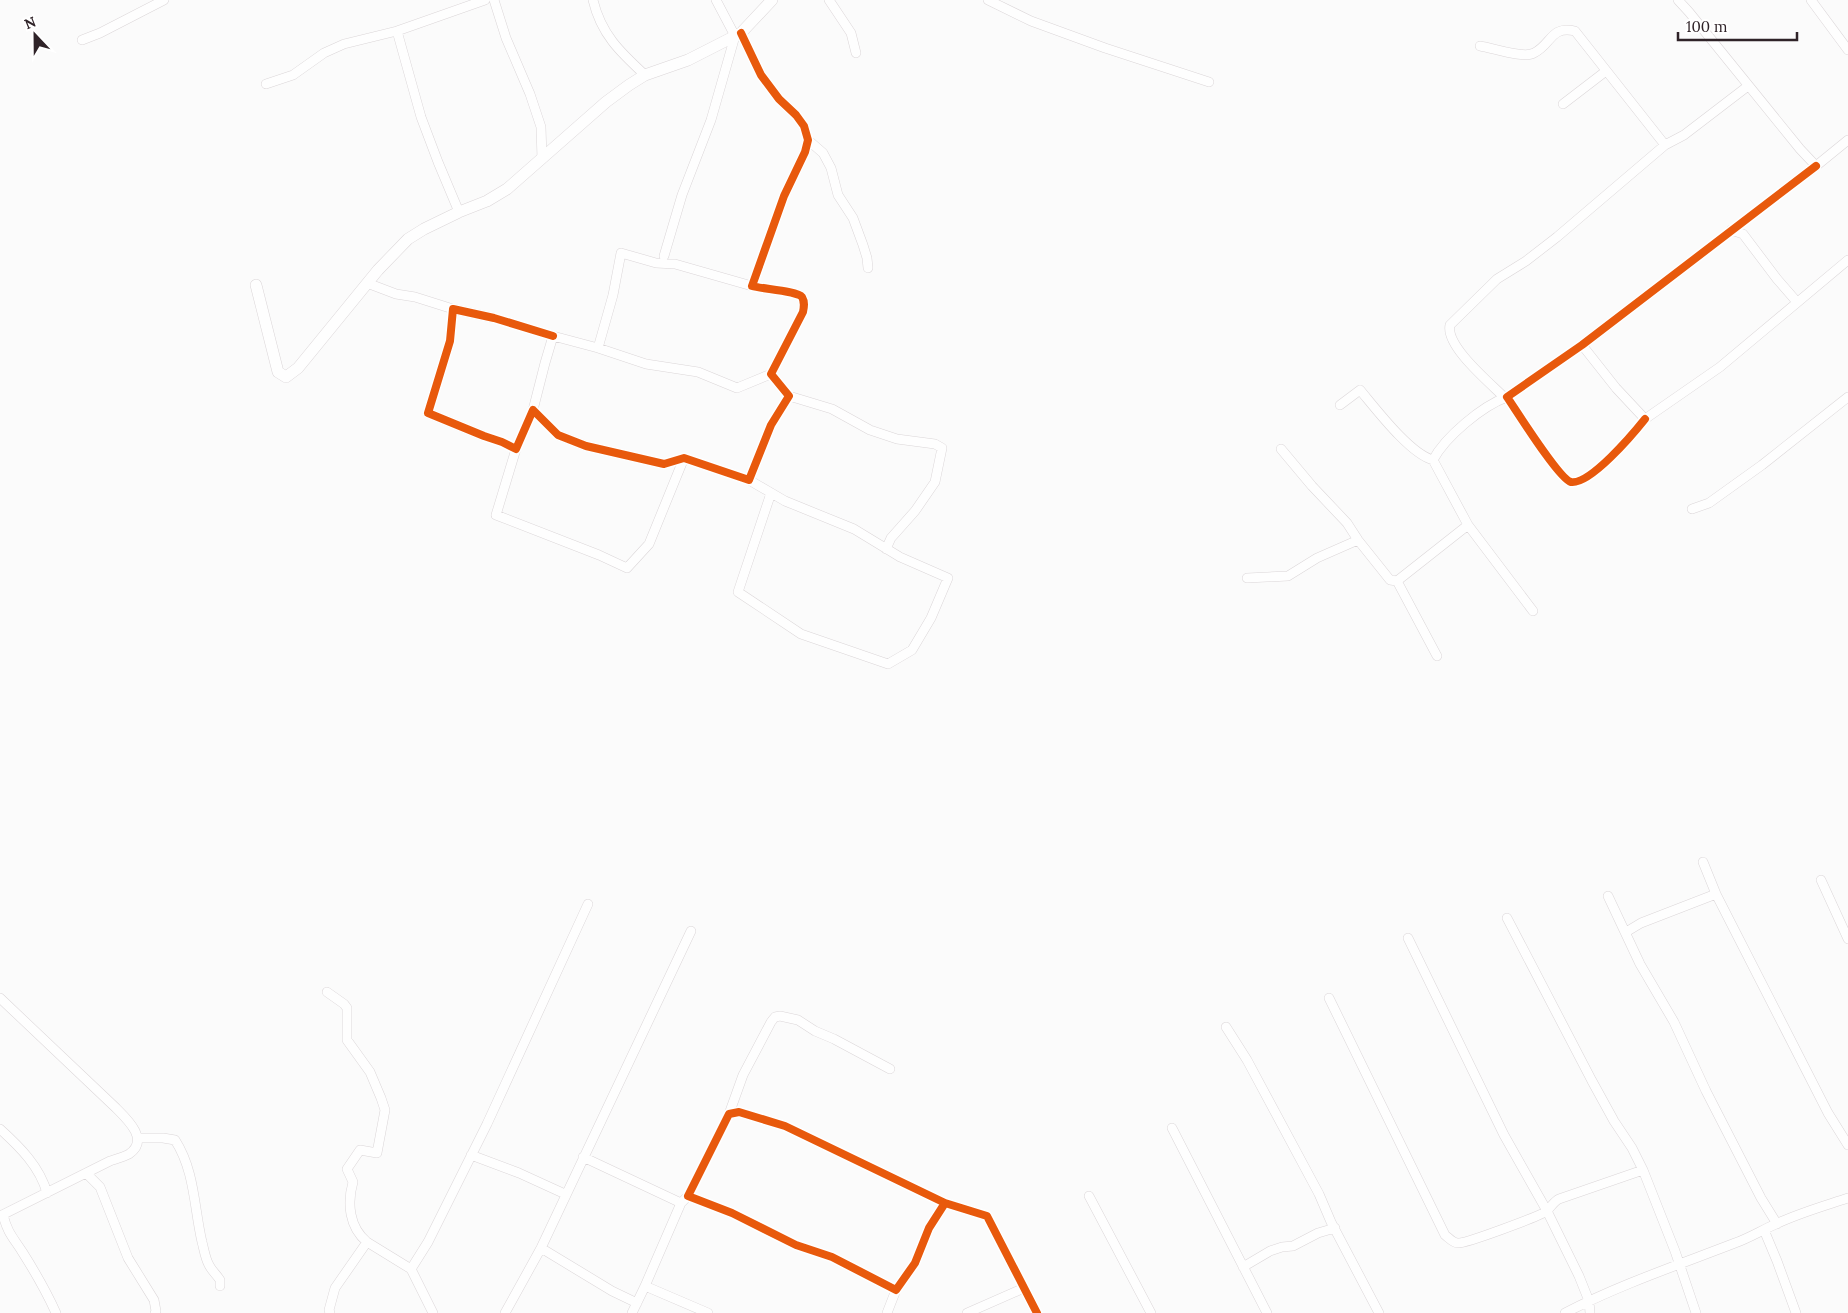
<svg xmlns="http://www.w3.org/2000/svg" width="1848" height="1313" viewBox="0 0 1848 1313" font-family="Lora,serif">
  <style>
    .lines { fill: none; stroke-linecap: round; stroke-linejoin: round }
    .minor-casing { stroke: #dbd6d8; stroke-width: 10 }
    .tertiary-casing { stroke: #dbd6d8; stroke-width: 12 }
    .minor { stroke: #fefefe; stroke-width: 9 }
    .tertiary { stroke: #fefefe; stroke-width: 11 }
    .cycleway-casing { stroke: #fff; stroke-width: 11 }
    .cycleway { stroke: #e8590c; stroke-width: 8 }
  </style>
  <rect width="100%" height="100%" fill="#fbfbfb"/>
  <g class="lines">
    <g class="minor-casing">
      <path id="minor" d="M494,0l12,38 24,56 11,33 1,32
        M593,0c8,34 27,52 52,75
        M829,0l22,33 5,20
        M988,0l43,21 74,27 104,34
        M1678,0l11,12 111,137 16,17 32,-26
        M1811,0l37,50
        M397,31l24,86 17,45 21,50
        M82,40l18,-7 64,-33
        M1480,46c13,2 43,13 54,7 17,-8 17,-28 41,-22l90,114 19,-10 64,-49
        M266,84l27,-9 31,-22 20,-9 53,-13 88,-31
        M1563,104l43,-33
        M808,140l15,13 8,15 7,27 15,23 10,27 4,13 1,10
        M1731,230l12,4 34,45 20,23
        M664,256l18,-61 29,-75 24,-84 -19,-36
        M367,283l29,11 19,3 38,12
        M553,336l-59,-18 -41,-9 -3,32 -22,72 56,23 18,6 14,7 17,-39 25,25 28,11 78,18 20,-6 65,22 22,-55 18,-29 -18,-22 32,-62c1,-5 2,-10 -1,-15 -5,-6 -40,-8 -50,-11l32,-90 21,-44 3,-12 -4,-14 -8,-11 -17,-16 -18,-24 -20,-42
        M1582,345l34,43 29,31 75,-52 128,-107
        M598,348l48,16 52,8 39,16 34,-14
        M789,396l43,13 38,21 27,9 38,5 7,4 -7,34 -20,29 -24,27 -5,11
        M1505,398c-15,-15 -60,-52 -55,-73l47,-46 29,-18 31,-24 108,-92
        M1340,405l20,-15c16,19 50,64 73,70
        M533,410l12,-47 8,-27 45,12 15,-53 8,-42 35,10 19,1 77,22
        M1645,419c-12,15 -55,66 -74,63 -12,-3 -55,-72 -64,-85l75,-52 234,-179
        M516,449l-20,66 103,40 28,13 22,-24 35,-86
        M1281,449l31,37 35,37 11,17 32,40 7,1 71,-56
        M1433,460l35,65 65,86
        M1433,460c12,-23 49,-54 74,-63
        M749,480l36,21 69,28 46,28 48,21 -17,40 -19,32 -24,14 -87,-30 -63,-42 33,-99
        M1692,509l17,-6 53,-38 86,-68
        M1247,578l41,-2 29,-18 41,-18
        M1397,581l40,75
        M1703,862l13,32 112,219 20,32
        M1821,880l27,59
        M1608,896l32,68 34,58 32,69 55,107 16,26
        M1507,918l85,163 22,40 18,27 11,22 32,81 21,62
        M1626,932l15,-9 75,-29
        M1408,938l96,197 43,76 32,65 10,25 1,12
        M327,992l17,12 3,4v32l23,32 11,26 4,12 -8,43 -17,-3 -13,19 6,13c-6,21 -4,45 14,60l44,27 22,44
        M0,998l116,110c11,11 34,32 13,46 -5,3 -13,5 -19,7l-110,55
        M1329,998l116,237c4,3 8,8 13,8 7,1 79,-26 87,-31 5,-3 8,-10 14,-13l84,-29
        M1226,1027l21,33 72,134 12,28 48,91
        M729,1114l14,-39 28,-53 4,-5 5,-1 18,4 17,11 19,8 56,30
        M1172,1128l95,185
        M0,1129c20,18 40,38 47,64
        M138,1138h25l12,2c20,31 19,68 27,102 2,7 3,16 7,23 3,6 8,10 11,15v6
        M471,1155l48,18 46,21
        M583,1157l98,46
        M86,1173l14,14 28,71 26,42 2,11 -1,2
        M1089,1196l62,117
        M945,1203l-16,25 -14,35 -19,27 -64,-33 -36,-12 -64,-32 -44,-17 41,-82 10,-2 46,14 160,77 42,13 50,97
        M3,1215c5,19 10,22 20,38 12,19 24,40 33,60
        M1764,1230l13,31 19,52
        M541,1248l71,43 25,12
        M1243,1267l27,-16 12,-4 11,-1 25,-13 17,-5
        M411,1269l17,-27 59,-118 101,-220
        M645,1286l63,27
        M330,1313l-1,-3 6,-22 32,-46
        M505,1313l36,-65 150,-317
        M632,1313l13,-27 36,-83 7,-7
        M887,1313l9,-23
        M967,1313l57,-25
        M1565,1313c54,-28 113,-48 170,-70 14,-5 27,-13 41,-19 23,-11 48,-18 72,-26"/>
    </g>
    <g class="tertiary-casing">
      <path id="tertiary" d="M256,285l22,87 8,5 12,-9 80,-98 30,-31 16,-10 35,-17 28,-11 20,-12 99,-87 23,-17 16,-10 43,-15 53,-27 31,-33"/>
    </g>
    <use href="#minor" class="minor"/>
    <use href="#tertiary" class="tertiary"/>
    <g class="cycleway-casing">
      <path id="cycleway" d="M553,336l-59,-18 -41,-9 -3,32 -22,72 56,23 18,6 14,7 17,-39 25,25 28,11 78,18 20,-6 65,22 22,-55 18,-29 -18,-22 32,-62c1,-5 2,-10 -1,-15 -5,-6 -40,-8 -50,-11l32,-90 21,-44 3,-12 -4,-14 -8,-11 -17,-16 -18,-24 -20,-42
        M1645,419c-12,15 -55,66 -74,63 -12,-3 -55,-72 -64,-85l75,-52 234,-179
        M945,1203l-16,25 -14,35 -19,27 -64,-33 -36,-12 -64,-32 -44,-17 41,-82 10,-2 46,14 160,77 42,13 50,97"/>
    </g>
    <use href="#cycleway" class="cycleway"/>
  </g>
  <g transform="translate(35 35) rotate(338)" stroke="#ffffff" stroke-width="4" paint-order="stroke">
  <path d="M0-4L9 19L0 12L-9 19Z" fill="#2f2328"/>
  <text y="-8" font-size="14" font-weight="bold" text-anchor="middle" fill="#2f2328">N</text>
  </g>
  <path d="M1678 32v8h119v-8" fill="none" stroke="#2f2328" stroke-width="2.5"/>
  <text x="1686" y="32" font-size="15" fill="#2f2328" stroke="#ffffff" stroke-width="4" paint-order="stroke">100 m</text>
</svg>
